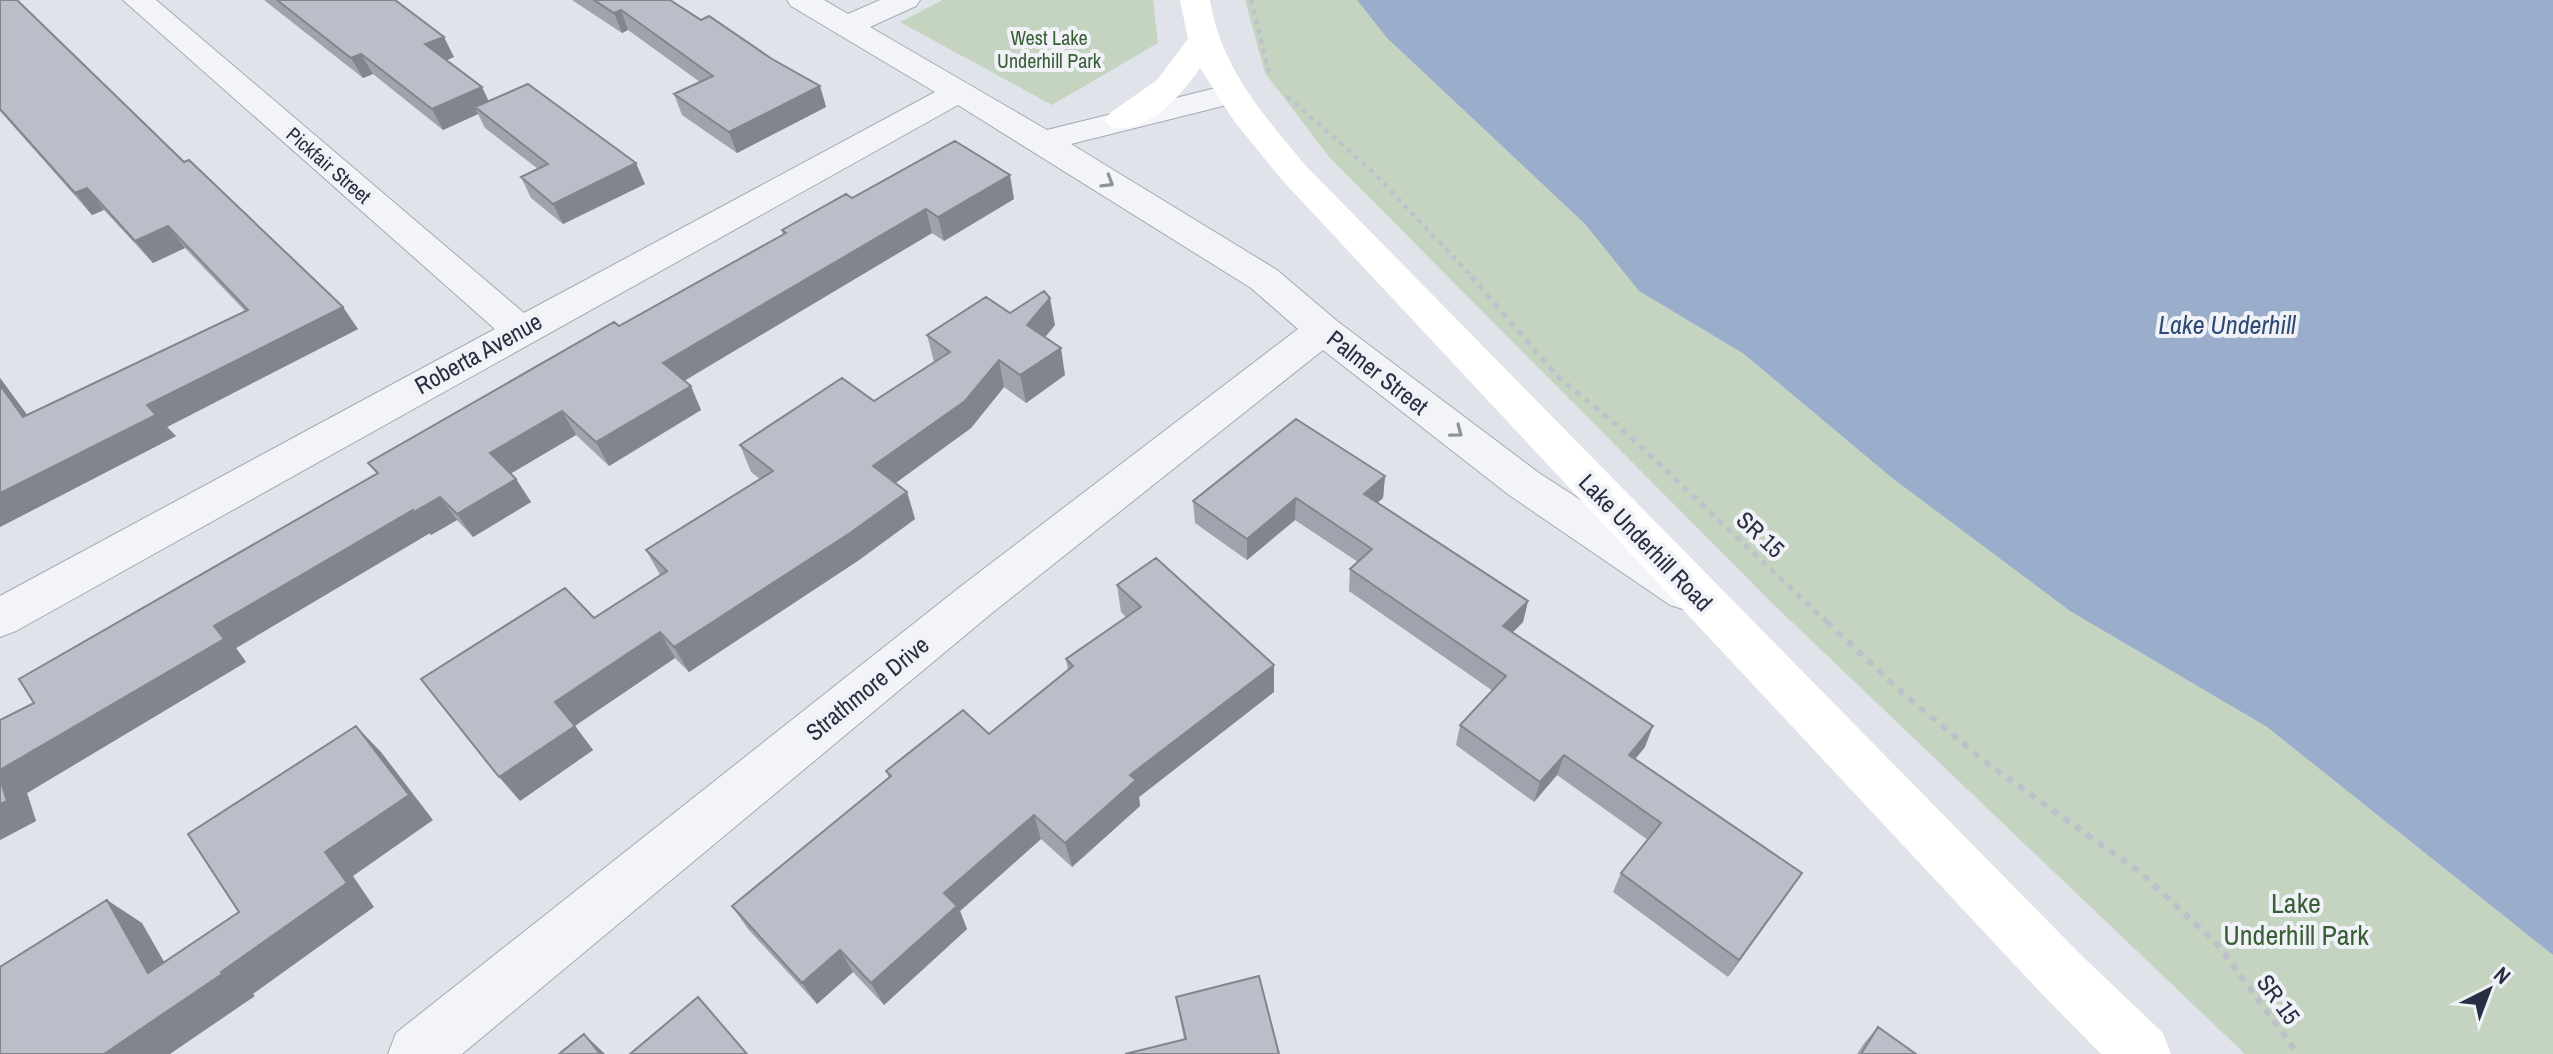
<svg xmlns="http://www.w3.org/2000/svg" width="2553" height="1054" viewBox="0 0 2553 1054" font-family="'Archivo Narrow',sans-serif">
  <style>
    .green { fill: #c4d4c1 }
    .water { fill: #9aadcb }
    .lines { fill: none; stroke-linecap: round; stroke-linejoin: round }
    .street-casing { stroke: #a5a9b4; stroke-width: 2 }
    .path-far2 { stroke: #bec1c9; stroke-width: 4; stroke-dasharray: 5 5; stroke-linecap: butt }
    .path-far1 { stroke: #bec1c9; stroke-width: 5; stroke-dasharray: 6 6; stroke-linecap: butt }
    .path { stroke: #bec1c9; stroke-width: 6; stroke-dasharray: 7 7; stroke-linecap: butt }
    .street { fill: #f3f4f8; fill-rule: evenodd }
    .secondary { fill: #fff; fill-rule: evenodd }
    .wall { fill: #a0a3ad }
    .shaded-wall { fill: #82858d }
    .building { fill: #babec9; stroke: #82858d; stroke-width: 2 }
    .oneway { stroke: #8e929d }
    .labels { text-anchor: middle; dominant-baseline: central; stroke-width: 8; stroke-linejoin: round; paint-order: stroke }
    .far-park-label { font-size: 20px; fill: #395e35; stroke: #f0f2f7 }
    .far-street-label { font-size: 20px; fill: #282f42; stroke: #f0f2f7 }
    .street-label { font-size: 24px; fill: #282f42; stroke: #f0f2f7 }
    .water-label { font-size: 26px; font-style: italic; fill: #304a77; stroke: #f0f2f7 }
    .near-park-label { font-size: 28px; fill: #395e35; stroke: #f0f2f7 }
  </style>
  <rect width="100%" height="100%" fill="#e0e3e9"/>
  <path class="green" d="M943,0h210l5,43 -106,62 -152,-83z
    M1245,0h112l30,38 198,186 54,67 105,63 148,124 178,133 197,116 286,228v99h-308l-470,-448 -445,-448 -65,-85z"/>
  <path class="water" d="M1357,0h1196v955l-286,-228 -197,-116 -178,-133 -148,-124 -105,-63 -54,-67 -198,-186z"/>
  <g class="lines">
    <g class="street-casing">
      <path id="street" d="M123,0h33l368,313 411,-221 -144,-86 -4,-6h37l24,14 32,-14h40l-4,6 -46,21 177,103 185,-46 11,3 5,7 -5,7 -172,43 206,126 60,51 202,152 163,106 7,13 -7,13 -16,5 -16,-5 -161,-110 -186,-145 -331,263 -530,441h-74l8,-21 564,-446 338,-258 -47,-41 -293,-183 -942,526 -16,6v-41l495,-267z"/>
    </g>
    <path class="path-far2" d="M1251,0l18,72
      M1287,96l88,78 98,104"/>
    <path class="path-far1" d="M1471,276l86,100 68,56 204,192"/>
    <path class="path" d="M1827,622l79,74 82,68 153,109 77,72 80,109"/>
    <use href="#street" class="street"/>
    <path class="secondary" d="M1180,0h30c11,68 53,114 96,166l775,789 82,78 8,21h-70l-60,-61 -759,-813 -48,-59 -34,-53c-18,27 -54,68 -90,59l-5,-7 5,-7 47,-33 31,-41z"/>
  </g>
  <path class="wall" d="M0,0l184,162 174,167 -191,98 9,9 -176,91v-149l27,37 218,-104 -60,-63 -32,15 -49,-53 -12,5 -92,-104z
    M264,0h131l59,57 -8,3 43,41 156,83 -82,40 -32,-26 -10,-21 17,-8 -53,-41 -7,-14 -35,16 -70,-56 -10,4z
    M572,0h98l31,20 119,66 6,21 -89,46 -55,-38 -8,-21 26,-12 -72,-52 -6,3z
    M852,198l162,1 -70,42 -12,-8 -248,147 17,30 -92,56 -33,-31 -65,38 5,6 15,23 -58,35 -16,-17 -26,15 -1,-2 -194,115 10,14 -219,131 9,28 -36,19 34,-137 343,-229 -9,-11 251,-137 164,-91 -1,-5z
    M1010,313l45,12 -10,12 20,38 -39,28 -22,-16 -33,41 -76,55 12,9 8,27 -56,41 -170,112 -14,-14 -100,68 18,24 -73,51 74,-183 66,-43 -14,-25 114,-71 -9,-7 -11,-27 134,-44 60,-39 -7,-27z
    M1385,476l-2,22 -6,5 151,98 -5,21 -10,10 132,115 -10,12 167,114 -74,104 -115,-85 8,-19 27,-33 -91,-65 -23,27 -78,-57 4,-20 33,-34 -144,-100 1,-22 8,-7 -63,-42 -48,40 -52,-37 -2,-22z
    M1117,585l157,80v27l-135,105 1,9 -68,61 -31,-28 -81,72 7,18 -83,76 -31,-33 -36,32 -69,-75 -16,-23 157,-128 -3,-7 103,-37 79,-64 -2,-11 60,-42 -5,-5z
    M1176,997l103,57 -95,-15z
    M1878,1027l38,27h-59l8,-12z"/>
  <path class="shaded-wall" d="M621,10l7,20 -6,3 -8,-20z
    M444,37l10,20 -18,8 -11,-21z
    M361,54l12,20 -10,4 -12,-20z
    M820,86l6,21 -89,46 -8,-21z
    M482,87l10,21 -17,-1 3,7 -35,16 -11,-21z
    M636,163l9,21 -82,40 -10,-20z
    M1010,175l4,24 -70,42 -6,-24z
    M87,188l17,22 -12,5 -17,-22z
    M926,209l6,24 -258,154 -11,-24z
    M168,226l17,22 -32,15 -18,-22z
    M1050,298l5,27 -23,28 -5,-28z
    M343,307l15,22 -191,98 9,9 -176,91v-34l147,-88z
    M1061,348l4,27 -39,28 -6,-28z
    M999,360l5,27 -33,41 -89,65 -9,-27z
    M0,378l45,61 -22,-22 -23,-32z
    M691,386l10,24 -92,56 -13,-24z
    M562,411l14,24 -71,42 -15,-24z
    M1385,476l-2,22 -21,18 2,-22z
    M516,479l15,23 -58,35 -16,-23z
    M907,492l8,27 -56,41 -170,112 -15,-25z
    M440,497l17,23 -26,15 -17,-23z
    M1296,498l-1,22 -48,40v-21z
    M413,510l17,23 -194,115 10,14 -219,131 9,28 -36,19v-70l214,-144z
    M1528,601l-5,21 -25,25 5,-21z
    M660,632l15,26 -102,69 -18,-25z
    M1274,665v27l-135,105 1,9 -68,61 -7,-24 65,-68z
    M356,726l25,26 52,68 -80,56 21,31 -121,87 2,2 -85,58h-66l117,-82 104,-120z
    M575,726l18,24 -73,51 -21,-24z
    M1653,726l-8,21 -23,28 7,-20z
    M1564,755l-7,20 -23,27 6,-20z
    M1034,815l7,24 -81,72 7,18 -83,76 -13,-22 73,-90z
    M1802,873l-12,18 -62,86 11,-17z
    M107,900l35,23 41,72 -35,-22z
    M840,950l13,22 -36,32 -15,-21z
    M584,1034l21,20h-5z"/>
  <path class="building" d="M0,0h17l167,162 5,-2 154,147 -196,98 9,10 -156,78v-108l23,32 225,-107 -80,-84 -33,15 -48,-53 -12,5 -75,-84z
    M277,0h118l49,37 -19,7 57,43 -50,22 -71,-55 -10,4z
    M594,0h76l31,20 8,-4 63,43 48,27 -91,46 -55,-38 39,-18 -92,-66 -7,3z
    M528,84l108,79 -83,41 -32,-27 27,-13 -73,-57z
    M955,141l55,34 -72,42 -12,-8 -263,154 28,23 -95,56 -34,-31 -72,42 26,26 -59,35 -17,-17 -26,15 -1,-2 -199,116 10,13 -224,131v-50l34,-17 -15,-24 359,-206 -10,-10 246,-141 5,4 167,-93 -4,-3 64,-36 6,4z
    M1044,291l6,7 -23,27 34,23 -41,27 -21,-15 -34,41 -92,65 34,26 -57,41 -176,114 -14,-15 -105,70 20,24 -76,51 -78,-98 144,-91 29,30 73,-47 -21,-21 127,-79 -33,-26 102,-67 32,23 76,-49 -23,-17 59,-38 24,16z
    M1296,419l89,57 -21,18 164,107 -25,25 150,100 -24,29 173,118 -63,87 -118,-87 40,-50 -97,-68 -24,27 -80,-57 46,-49 -156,-107 22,-20 -76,-51 -49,41 -54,-38z
    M1156,558l118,107 -144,110 6,5 -71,63 -31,-28 -90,78 13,13 -86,77 -31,-33 -38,33 -70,-77 159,-130 -5,-5 77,-61 26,24 84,-68 -7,-7 75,-52 -24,-22z
    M356,726l53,69 -84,57 22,31 -126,89 1,2 -118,80h-104v-87l107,-67 41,73 91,-61 -51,-78z
    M0,779l7,22 -7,3z
    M1259,976l20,78h-154l61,-15 -10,-42z
    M698,997l49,57h-117z
    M1878,1027l38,27h-55z
    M584,1034l16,20h-41z"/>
  <defs><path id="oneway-chevron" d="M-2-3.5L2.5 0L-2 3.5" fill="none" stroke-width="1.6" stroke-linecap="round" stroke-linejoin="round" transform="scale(2)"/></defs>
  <g class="oneway">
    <use href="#oneway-chevron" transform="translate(1108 182) rotate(31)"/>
    <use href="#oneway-chevron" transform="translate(1457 432) rotate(37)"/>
  </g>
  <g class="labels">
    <g class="far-park-label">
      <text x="1049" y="37">West Lake<tspan x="1049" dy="23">Underhill Park</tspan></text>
    </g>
    <g class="far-street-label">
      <text transform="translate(329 165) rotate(41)">Pickfair Street</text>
    </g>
    <g class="street-label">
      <text transform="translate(478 353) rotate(-29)">Roberta Avenue</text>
      <text transform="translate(1378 372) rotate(38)">Palmer Street</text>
      <text transform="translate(1761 534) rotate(43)">SR 15</text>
      <text transform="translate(1646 542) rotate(46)">Lake Underhill Road</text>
      <text transform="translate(867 688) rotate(-39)">Strathmore Drive</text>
      <text transform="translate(2279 999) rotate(54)">SR 15</text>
    </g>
    <g class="water-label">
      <text x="2227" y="324">Lake Underhill</text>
    </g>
    <g class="near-park-label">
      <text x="2296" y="903">Lake<tspan x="2296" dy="32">Underhill Park</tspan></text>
    </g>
  </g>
  <g transform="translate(2489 990) rotate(42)" stroke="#f0f2f7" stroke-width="6" paint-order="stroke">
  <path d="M0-6L14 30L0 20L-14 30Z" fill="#282f42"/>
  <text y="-12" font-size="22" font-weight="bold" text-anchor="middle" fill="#282f42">N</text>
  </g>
</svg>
